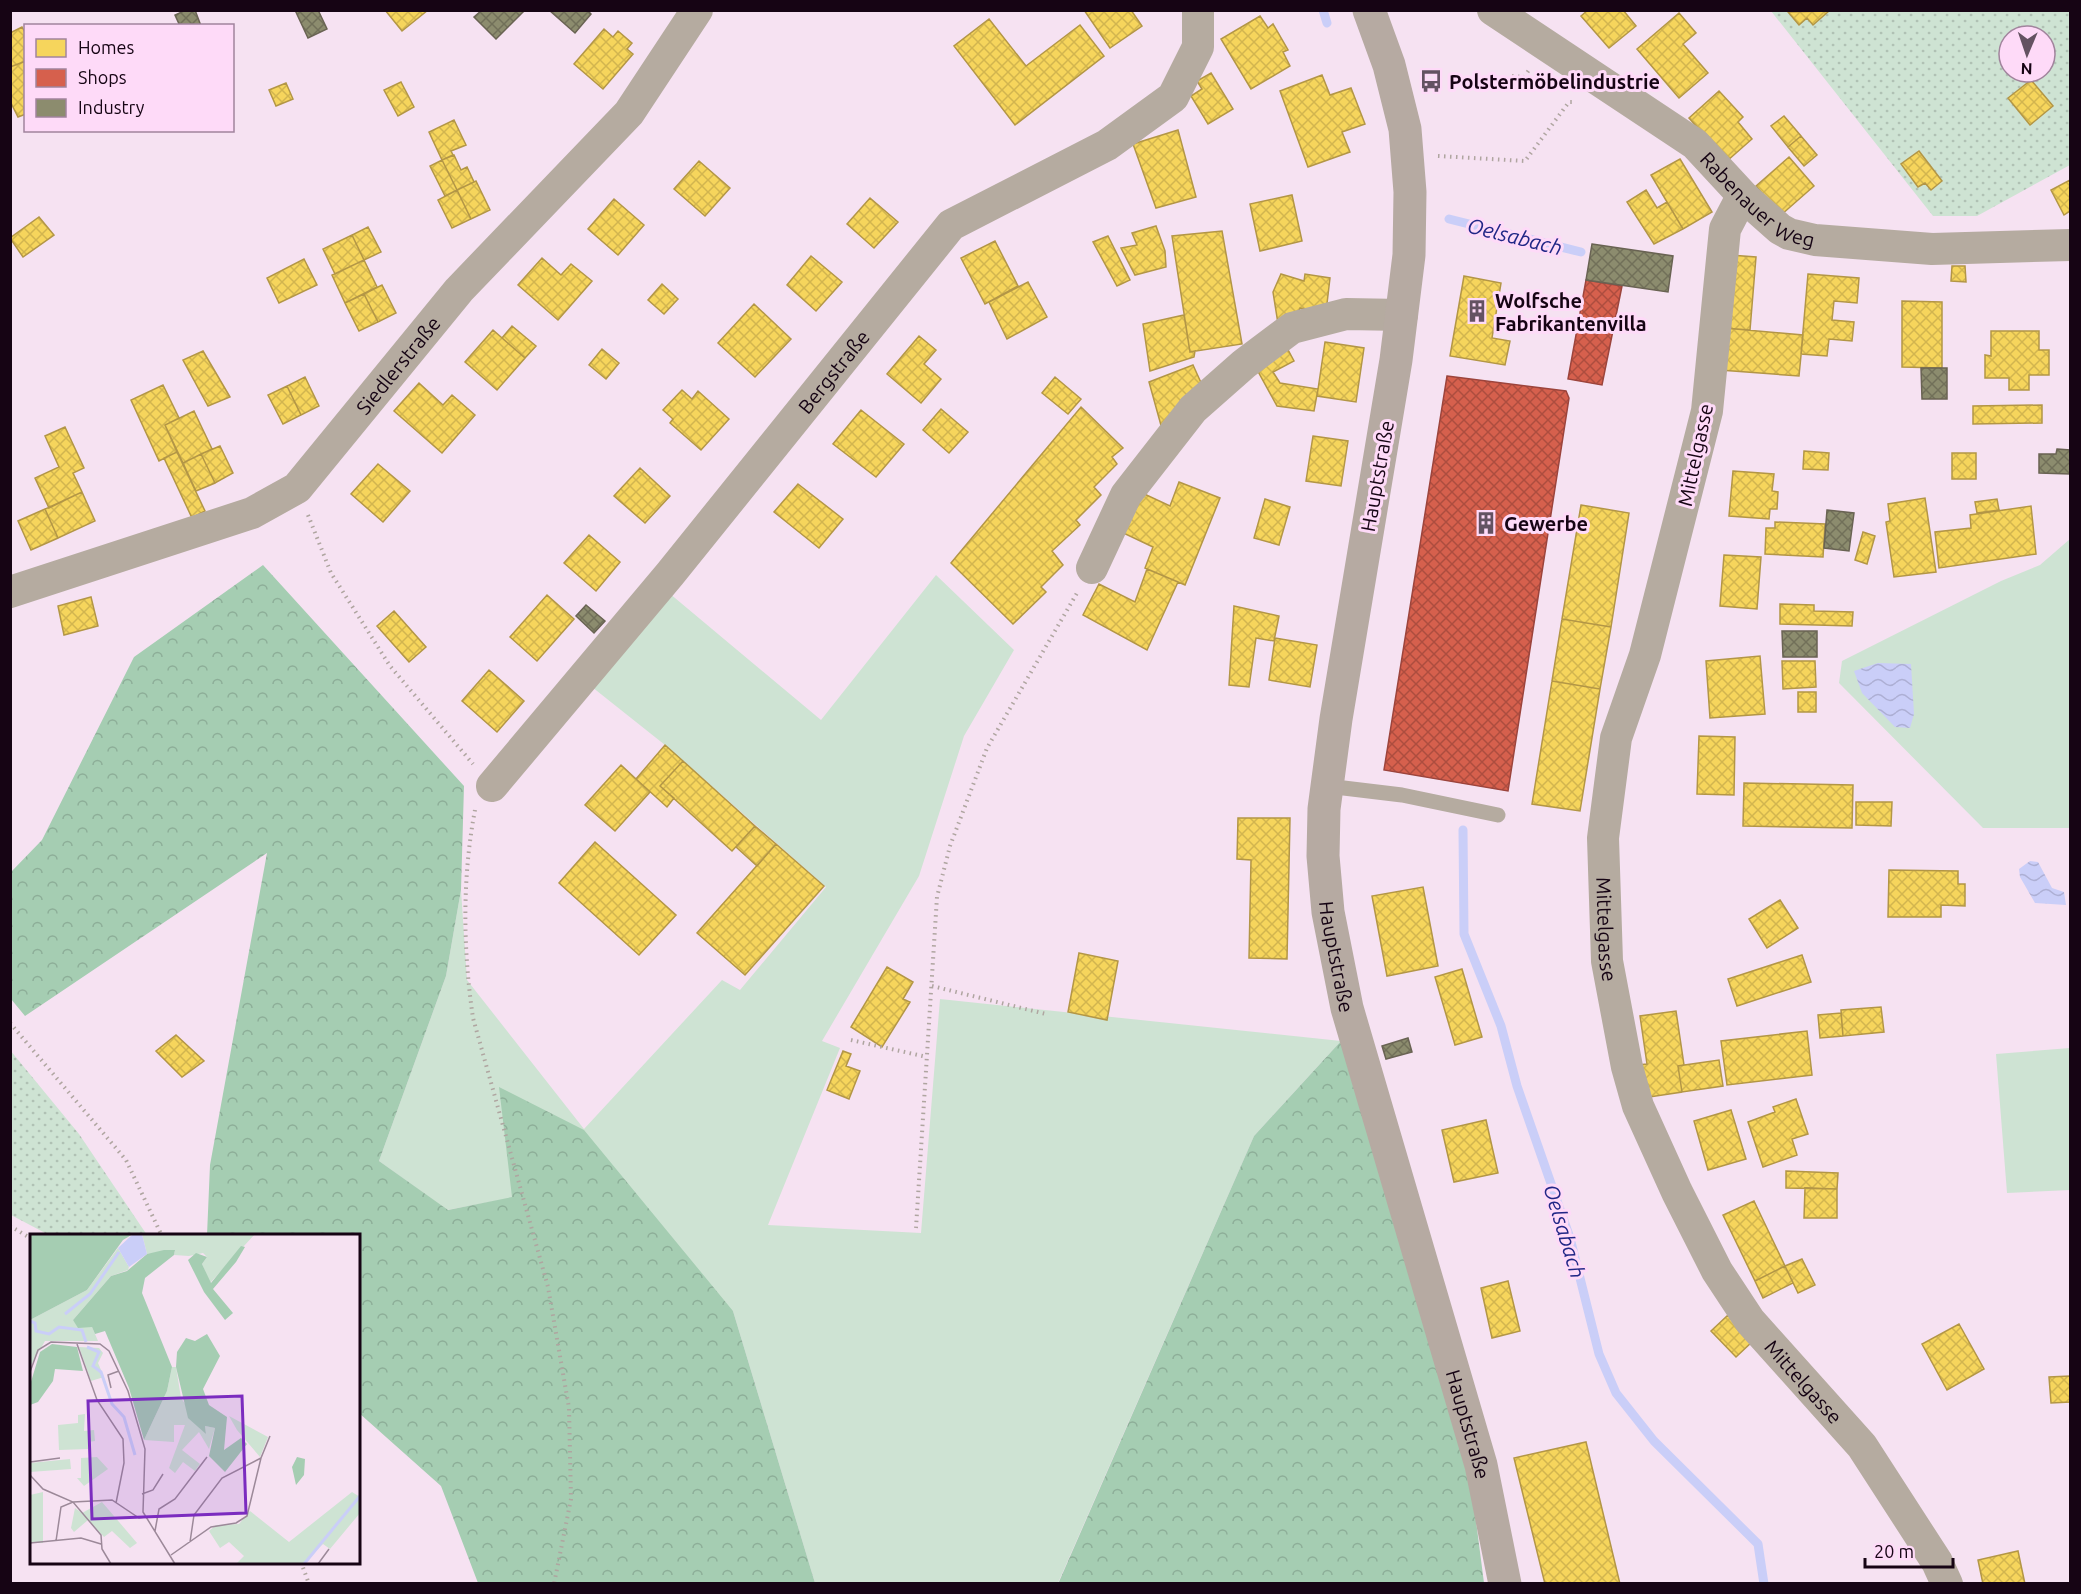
<svg xmlns="http://www.w3.org/2000/svg" width="2081" height="1594" viewBox="0 0 2081 1594" font-family="Ubuntu,sans-serif">
  <style>
    .green { fill: #cee3d3 }
    .forest { fill: url(#forest-crowns) }
    .garden { fill: url(#garden-dots); fill-rule: evenodd }
    .water { fill: url(#water-waves) }
    .homes { fill: url(#homes-cross-hatch); stroke: #b39646; stroke-width: 1.5 }
    .shops { fill: url(#shops-cross-hatch); stroke: #9c443c; stroke-width: 1.5 }
    .industry { fill: url(#industry-cross-hatch); stroke: #696353; stroke-width: 1.5 }
    .lines { fill: none; stroke-linecap: round; stroke-linejoin: round }
    .stream { stroke: #cacef8; stroke-width: 9 }
    .path { stroke: #afa5a0; stroke-width: 4; stroke-dasharray: 1.5 4.5; stroke-linecap: butt }
    .service { stroke: #b5aba0; stroke-width: 15 }
    .minor { stroke: #b5aba0; stroke-width: 32 }
    .secondary { stroke: #b6aaa2; stroke-width: 33 }
    .labels { text-anchor: middle; dominant-baseline: central; stroke-width: 6; stroke-linejoin: round; paint-order: stroke }
    .poi-label { font-size: 20px; font-weight: bold; fill: #160414; stroke: #fedaf8; text-anchor: start }
    .street-label { font-size: 20px; fill: #160414; stroke: #fedaf8 }
    .water-label { font-size: 21px; font-style: italic; fill: #212786; stroke: #fedaf8 }
    .inset-river { fill: none; stroke: #cacef8; stroke-width: 3 }
    .inset-road { fill: none; stroke: #9c8999; stroke-width: 1.5 }
    .view { fill: #7b2cbf; fill-opacity: 0.15; stroke: #7b2cbf; stroke-width: 3 }
    .inset-edge { fill: none; stroke: #160414; stroke-width: 3 }
  </style>
  <defs>
    <pattern id="forest-crowns" width="20" height="18" patternUnits="userSpaceOnUse" patternTransform="scale(1.5)"><rect width="20" height="18" fill="#a5cdb2"/><path d="M2 6a3 3 0 1 1 6 0M12 15a3 3 0 1 1 6 0" fill="none" stroke="#8dae98"/></pattern>
    <pattern id="garden-dots" width="8" height="8" patternUnits="userSpaceOnUse" patternTransform="scale(1.5)"><rect width="8" height="8" fill="#cee3d3"/><path d="M2 2h.1M6 6h.1" fill="none" stroke="#b0c1b4" stroke-width="1.8" stroke-linecap="round"/></pattern>
    <pattern id="water-waves" width="16" height="10" patternUnits="userSpaceOnUse" patternTransform="scale(1.5)"><rect width="16" height="10" fill="#cacef8"/><path d="M0 5q4-4 8 0t8 0" fill="none" stroke="#adafd4"/></pattern>
    <pattern id="homes-cross-hatch" width="8" height="8" patternUnits="userSpaceOnUse" patternTransform="scale(1.5)"><rect width="8" height="8" fill="#f6d55c"/><path d="M0 0l8 8M0 8l8-8" fill="none" stroke="#d2b54f"/></pattern>
    <pattern id="shops-cross-hatch" width="8" height="8" patternUnits="userSpaceOnUse" patternTransform="scale(1.5)"><rect width="8" height="8" fill="#d6604d"/><path d="M0 0l8 8M0 8l8-8" fill="none" stroke="#ad4d3f"/></pattern>
    <pattern id="industry-cross-hatch" width="8" height="8" patternUnits="userSpaceOnUse" patternTransform="scale(1.5)"><rect width="8" height="8" fill="#8c8c6e"/><path d="M0 0l8 8M0 8l8-8" fill="none" stroke="#717059"/></pattern>
  </defs>
  <rect width="100%" height="100%" fill="#f6e2f2"/>
  <path class="green" d="M2070,539v289h-87l-144,-145 3,-22 159,-80 39,-16z
    M936,575l78,75 -50,86 -45,140 -97,165 18,7 -72,177 153,8 19,-234 401,42 -87,95 -196,447h-243l-82,-272 -221,-113 -65,12 -68,-49 67,-185 15,-86 6,90 117,149 138,-149 18,10 86,-103 -161,-142 -73,-58 77,-94 152,127z
    M2070,1048v142l-63,3 -11,-139z"/>
  <path class="forest" d="M263,565l201,221 -3,104 -15,86 -67,185 69,49 64,-13 -13,-110 85,43 149,181 82,272h-337l-37,-97 -82,-73 -1,-177 -151,-1 3,-70 57,-312 -242,163 -14,-17v-127l31,-32 92,-183z
    M1341,1041l131,449 12,93 -426,1 196,-448z"/>
  <path class="garden" d="M1771,11h299v154l-93,51h-44zM2009,36h36v36h-36z
    M10,1050l69,84 68,101h-98l-38,-20z"/>
  <path class="water" d="M1878,663l33,1 3,50 -4,14 -15,-1 -33,-34 -8,-22z
    M2030,861l8,1 14,26 12,4 2,13 -31,-2 -15,-26 -1,-8z"/>
  <path class="homes" d="M385,10h43l-26,21z
    M1084,10h47l11,16 -32,22z
    M1588,10h35l13,16 -27,22 -28,-32z
    M1829,11l-16,14 -6,-7 -8,7 -11,-13z
    M1679,13l17,20 -13,11 25,29 -29,25 -42,-49z
    M1260,16l8,12 5,-4 15,26 -5,2 7,14 -39,23 -30,-50z
    M989,19l37,47 54,-41 24,31 -89,69 -61,-79z
    M22,27l4,7v27l-16,6v-34z
    M604,29l9,8 5,-6 14,12 -5,6 6,5 -30,35 -29,-25z
    M26,61v53l-8,3 -8,-16v-34z
    M1211,73l22,36 -25,15 -17,-28 11,-7 -5,-8z
    M1322,75l8,20 21,-7 14,36 -23,8 8,20 -42,15 -28,-76z
    M2031,80l22,26 -23,19 -22,-27z
    M401,82l13,25 -16,9 -14,-26z
    M286,83l7,16 -17,7 -7,-16z
    M1719,91l24,26 -5,5 14,17 -25,22 -38,-43z
    M1784,116l17,20 -13,11 -17,-21z
    M454,120l12,25 -15,6 2,4 -11,5 -13,-28z
    M1178,130l18,67 -40,11 -23,-64z
    M1801,136l16,19 -13,11 -16,-19z
    M1919,151l23,30 -11,9 -6,-7 -7,4 -17,-23z
    M454,155l7,15 6,-3 7,15 -17,8 -15,-30z
    M1789,157l25,29 -33,29 -25,-29z
    M1680,159l32,53 -29,17 -32,-54z
    M442,160l15,30 -12,6 -15,-30z
    M699,161l31,27 -25,28 -31,-27z
    M2070,180v31l-6,4 -13,-25z
    M476,181l14,29 -19,9 -14,-29z
    M457,190l14,29 -19,9 -14,-28z
    M1646,190l11,18 10,-6 16,27 -29,15 -27,-42z
    M1292,195l10,46 -42,10 -10,-47z
    M870,198l28,24 -24,26 -27,-24z
    M614,199l30,26 -26,30 -30,-26z
    M39,217l15,18 -31,22 -13,-19z
    M1156,226l9,25 1,16 -31,8 -14,-27 16,-3 -5,-12z
    M368,227l13,25 -17,8 -12,-25z
    M1222,231l20,113 -52,8 -18,-116z
    M352,235l12,25 -29,14 -12,-25z
    M1108,236l22,44 -13,6 -24,-44z
    M995,241l23,45 -33,18 -24,-46z
    M1730,255l26,2 -6,73 -26,-2z
    M811,256l31,26 -26,29 -29,-26z
    M542,258l19,17 10,-11 21,17 -34,39 -40,-35z
    M304,259l13,26 -38,18 -12,-25z
    M364,260l13,27 -32,16 -13,-28z
    M1952,266h13l1,16 -15,-1z
    M1281,274l23,7 1,-7 25,4 -4,34 -26,-4 -5,15 -16,7 -6,-38z
    M1808,274l51,4 -2,25 -23,-2 -2,19 22,2 -2,19 -23,-2 -2,17 -26,-2z
    M1464,276l37,7 -9,55 18,3 -5,24 -55,-9z
    M1028,282l19,35 -40,22 -18,-37z
    M662,284l16,15 -14,15 -16,-14z
    M382,285l14,28 -18,9 -14,-28z
    M364,294l14,28 -19,9 -14,-28z
    M1902,301l40,1v66l-40,-1z
    M754,304l37,35 -36,38 -37,-34z
    M1184,315l6,37 5,-1 -1,6 -44,14 -7,-47z
    M512,326l24,20 -11,12 -23,-20z
    M1724,328l79,7 -4,41 -79,-6z
    M493,330l32,28 -28,32 -32,-28z
    M1991,331h48v19h10v25h-20v15h-20v-12h-24v-23l6,1z
    M919,336l17,14 -12,14 17,15 -20,24 -34,-29z
    M1325,342l39,6 -8,54 -39,-6z
    M1286,346l8,15 -21,11 7,11 38,6 -4,22 -37,-5 -22,-40z
    M602,349l17,14 -13,16 -17,-14z
    M203,351l27,46 -22,9 -25,-46z
    M1193,365l10,22 -41,42 -13,-47z
    M305,377l14,29 -18,9 -14,-29z
    M1055,377l26,22 -13,15 -26,-21z
    M419,383l24,22 9,-10 23,20 -33,38 -48,-42z
    M163,385l16,33 -14,7 12,27 -18,9 -28,-61z
    M287,386l14,29 -18,9 -15,-29z
    M682,390l10,9 6,-8 31,28 -28,31 -31,-27 3,-4 -10,-9z
    M2042,405v18l-69,1v-18z
    M1081,407l42,41 -11,9 5,7 -23,23 7,8 -25,25 4,5 -28,26 11,14 -22,22 5,5 -33,32 -62,-61z
    M941,409l27,23 -19,21 -26,-23z
    M861,410l43,34 -28,33 -43,-33z
    M194,411l18,38 -29,14 -18,-38z
    M65,427l19,41 -11,5 9,19 -33,16 -14,-30 24,-11 -14,-31z
    M1313,436l35,5 -7,45 -35,-5z
    M220,446l13,27 -18,10 -14,-29z
    M1804,451l25,2 -1,17 -25,-1z
    M177,452l28,59 -13,7 -28,-60z
    M1952,453h24v26h-24z
    M201,454l14,29 -19,8 -13,-28z
    M378,464l32,27 -27,31 -32,-28z
    M640,468l30,28 -25,27 -31,-27z
    M1733,471l41,3 -2,17 6,1 -1,17h-7l-1,10 -40,-3z
    M1179,482l41,16 -35,87 -40,-17 8,-21 -34,-16 19,-40 32,15z
    M798,484l45,35 -24,29 -45,-36z
    M82,492l13,29 -37,17 -13,-29z
    M1925,498l11,74 -42,5 -8,-55 4,-1 -2,-17z
    M1265,499l25,8 -11,38 -25,-7z
    M1997,499l2,11 -22,3 -2,-11z
    M1581,505l48,8 -18,114 -49,-8z
    M2031,506l5,48 -97,14 -4,-36 36,-4 -1,-13z
    M45,509l13,29 -27,12 -13,-29z
    M1775,522l50,2 -2,33 -58,-3 1,-26h9z
    M1863,532l12,4 -8,28 -12,-4z
    M589,535l31,27 -24,29 -32,-28z
    M1724,555l37,2 -4,52 -37,-3z
    M1147,569l31,13 -31,68 -64,-35 16,-31 36,18z
    M547,595l27,24 -37,42 -27,-24z
    M91,597l7,29 -34,9 -6,-29z
    M1780,604l34,1v6l39,1 -1,14 -72,-2z
    M1234,606l45,10 -5,25 -18,-3 -7,49 -20,-2z
    M394,611l32,36 -17,15 -32,-36z
    M1562,619l49,8 -11,62 -48,-8z
    M1275,638l42,7 -7,42 -41,-7z
    M1760,656l5,58 -55,4 -4,-57z
    M1782,661h33l1,26 -33,2z
    M489,670l35,31 -27,31 -35,-31z
    M1552,681l48,8 -20,122 -48,-7z
    M1798,692h18v20h-18z
    M1699,736l36,1 -1,58 -37,-1z
    M665,745l18,16 -23,25 14,12 -7,9 -31,-28z
    M683,761l72,65 -23,25 -72,-65z
    M621,765l29,27 -35,39 -30,-26z
    M1744,783l109,2 -1,43 -109,-2z
    M1856,802h36l-1,24 -35,-1z
    M1238,818h52l-3,141 -38,-1 2,-98 -14,-1z
    M755,826l21,18 -19,22 -21,-19z
    M595,842l81,73 -37,40 -80,-72z
    M776,844l48,42 -79,89 -48,-42z
    M1889,870l69,1v13h7v22l-24,-1v12h-53z
    M1423,887l15,79 -51,10 -15,-80z
    M1780,900l18,28 -31,20 -18,-29z
    M1079,953l39,8 -11,59 -39,-8z
    M1802,955l9,27 -74,24 -9,-27z
    M887,967l26,15 -10,17 7,3 -28,45 -31,-20z
    M1462,969l20,68 -27,8 -20,-68z
    M1881,1007l3,25 -41,4 -2,-26z
    M1676,1011l8,54 -6,1 4,26 -39,6 -5,-33 9,-1 -7,-48z
    M1841,1013l2,23 -23,2 -2,-23z
    M1807,1031l5,44 -85,10 -6,-44z
    M176,1035l28,26 -22,16 -26,-26z
    M843,1051l8,3 -5,12 14,5 -11,28 -22,-9z
    M1719,1060l4,26 -41,6 -4,-26z
    M1796,1099l12,35 -16,5 5,16 -34,12 -15,-45 27,-10 -2,-5z
    M1731,1110l15,49 -38,11 -14,-49z
    M1486,1120l12,53 -44,9 -12,-52z
    M1786,1171l52,2 -1,16 -51,-1z
    M1805,1188l32,1v29h-33z
    M1754,1201l31,65 -30,15 -32,-66z
    M1802,1259l13,26 -17,8 -13,-27z
    M1785,1266l8,17 -30,15 -8,-17z
    M1508,1281l12,50 -28,7 -11,-50z
    M1728,1315l25,26 -17,16 -25,-26z
    M1959,1324l25,45 -37,21 -25,-46z
    M2070,1376v26l-19,1 -2,-26z
    M1586,1442l34,142h-75l-31,-126z
    M2018,1551l7,33h-42l-5,-24z"/>
  <path class="shops" d="M1586,280l36,6 -20,99 -34,-6z
    M1447,376l119,15 3,7 -61,393 -124,-21z"/>
  <path class="industry" d="M186,10h9l6,16h-21l-5,-11z
    M295,10h23l9,19 -19,9z
    M482,10h43l-29,29 -22,-22z
    M549,10h38l4,4 -16,19z
    M1592,244l81,12 -5,36 -82,-12z
    M1921,368h26v31h-25z
    M2057,449l13,1v24l-31,-1v-19h17z
    M1827,510l27,3 -5,38 -25,-3z
    M586,605l19,16 -11,12 -18,-17z
    M1782,631h35v26h-34z
    M1408,1038l4,14 -26,7 -4,-13z"/>
  <g class="lines">
    <path class="stream" d="M1323,10l4,13
      M1449,219l132,33
      M1463,830l1,104 37,92 16,60 53,152 29,116 17,39 38,48 104,103 6,40"/>
    <path class="path" d="M1512,76l12,1 5,-7
      M1438,156l87,5 44,-59h6
      M308,515l23,58 59,93 83,98
      M475,810c-13,68 -12,140 -2,208l75,269 21,121 2,91 -17,85
      M932,986l114,28
      M10,1023l116,137 36,76
      M851,1040l76,17
      M10,1226l22,13
      M916,1228l21,-331 13,-51 37,-98 90,-155
      M301,1562l8,22"/>
    <path class="service" d="M1327,786l75,9 96,20"/>
    <g class="minor">
      <path id="s1" d="M1493,10l202,134 50,54 35,31 9,5 26,6 117,9 138,-4"/>
      <path id="s2" d="M1745,198l-8,8 -12,23 -18,182 -62,244 -29,83 -13,100 4,123 20,106 11,39 39,86 40,79 33,50 112,125 75,116 10,22"/>
      <path d="M1092,568l34,-73 67,-86 51,-45 48,-36 54,-14 56,1"/>
      <path id="s3" d="M10,592l242,-79 45,-25 162,-198 170,-177 68,-103"/>
      <path id="s4" d="M492,786l178,-212 281,-349 156,-80 66,-48 25,-50v-37"/>
    </g>
    <path class="secondary" id="s5" d="M1369,10l20,55 16,64 5,63 -1,63 -13,105 -60,359 -12,90 -1,47 5,56 19,96 134,457 24,119"/>
  </g>
  <defs>
    <g id="bus-bare" transform="scale(1.8)"><path d="M-5-6H5V4H4V6H2V4H-2V6H-4V4H-5ZM-3.5-4V0h7V-4ZM-3.5 1.2v1.5H-2V1.2ZM2 1.2v1.5H3.5V1.2Z" fill="#645262" stroke="#fedaf8" stroke-width="2.5" paint-order="stroke"/></g>
    <g id="building-bare" transform="scale(1.8)"><path d="M-4-6H4V6H1V3H-1V6H-4ZM-2.5-4.3h1.7v1.8h-1.7ZM.8-4.3h1.7v1.8H.8ZM-2.5-1h1.7V.8h-1.7ZM.8-1h1.7V.8H.8Z" fill="#645262" stroke="#fedaf8" stroke-width="2.5" paint-order="stroke"/></g>
  </defs>
  <g fill-rule="evenodd">
    <use href="#bus-bare" x="1431" y="81"/>
    <use href="#building-bare" x="1477" y="311"/>
    <use href="#building-bare" x="1486" y="523"/>
  </g>
  <g class="labels">
    <g class="poi-label">
      <text x="1449" y="81">Polstermöbelindustrie</text>
      <text x="1495" y="300">Wolfsche<tspan x="1495" dy="23">Fabrikantenvilla</tspan></text>
      <text x="1504" y="523">Gewerbe</text>
    </g>
    <g class="street-label">
      <text stroke="none"><textPath href="#s1" startOffset="328">Rabenauer Weg</textPath></text>
      <text stroke="none"><textPath href="#s3" startOffset="465">Siedlerstraße</textPath></text>
      <text stroke="none"><textPath href="#s4" startOffset="537">Bergstraße</textPath></text>
      <text transform="translate(1695 455) rotate(-78)">Mittelgasse</text>
      <text transform="translate(1377 476) rotate(-80)">Hauptstraße</text>
      <text stroke="none"><textPath href="#s2" startOffset="752">Mittelgasse</textPath></text>
      <text stroke="none"><textPath href="#s5" startOffset="960">Hauptstraße</textPath></text>
      <text stroke="none"><textPath href="#s2" startOffset="1256">Mittelgasse</textPath></text>
      <text stroke="none"><textPath href="#s5" startOffset="1446">Hauptstraße</textPath></text>
    </g>
    <g class="water-label">
      <text transform="translate(1515 236) rotate(14)">Oelsabach</text>
      <text transform="translate(1565 1231) rotate(73)">Oelsabach</text>
    </g>
  </g>
  <g transform="translate(30 1234)">
    <rect width="330" height="330" fill="#f6e2f2"/>
    <path d="M112,0h113l-45,49 -8,-19 5,-7 -4,-4 -14,3 -15,-1 1,-4 -28,3zM88,14l11,19 -1,3 -17,6 -38,44 19,7 6,14h-53l-15,26v-47l57,-30zM49,113l20,1 4,5 -5,10 6,14 -13,4zM142,133h4l5,31 25,36 -1,-8 10,2 -6,21 -10,-17 -17,18 18,14 -5,7 -12,-9 -8,11 -6,-5 16,-43h-11v17l-30,-2 23,-49zM55,180l-1,17 10,-1 1,11 -7,1v7l-29,1 -1,-25 20,-2v-8zM67,223l11,12 -24,17 -7,-8h4v-20zM40,225l1,10 -41,3v-9zM13,258v51h-13v-48zM322,258l8,5v16l-30,36 -7,-5 -21,20h-66l8,-8 -15,-14 -9,6 -11,-17 7,-6 23,-1 11,-13 39,31z" fill="#cee3d3"/>
    <path d="M0,0h103l-10,6 -36,50 -57,30zM211,12l4,1 -9,15 -23,27 20,24 -8,7 -21,-28 -16,-32 8,-7 11,4 -5,7 9,19zM134,16h11l-1,5 -29,23 -3,15 30,74 -5,24 -23,49 -15,-52 -24,-57 -10,3 -3,-7 -14,1 -5,-8 38,-44 16,-5 20,-17zM177,100l13,22 -17,33 6,16 18,12 -3,33 17,-12 6,6 -22,28 -16,-16 6,-28 -10,-2 1,8 -18,-16 -12,-51 1,-15 9,-14 9,3zM22,110l25,3 6,24 -28,-2 -2,12 -15,21 -8,3v-20l10,-33zM267,223l8,2 -1,16 -8,10 -4,-18z" fill="#a5cdb2"/>
    <path d="M199,182l39,21 -8,20 -23,-27zM72,268l35,41 -7,5 -18,-17 -8,6 -16,-17 -14,12 -3,-4 4,-20 7,5z" fill="#cee3d3"/>
    <path d="M103,0h9l5,20 -18,13 -11,-19z" fill="#cacef8"/>
    <path class="inset-river" d="M35,80l25,-20 29,-42M0,87l5,2 1,8 13,3 10,-7 23,3 4,12M57,113l12,5 -6,14 8,6 11,32 12,13 11,38M274,330l56,-68"/>
    <path class="inset-road" d="M47,110l20,56 26,39 1,24 -8,40M0,138l8,-22 13,-8 49,2 9,7 19,40 17,58 -2,63 32,52M81,154l-3,-13 11,-4M0,228l30,-4M0,241l13,14 30,13 28,33 1,14 9,15M112,260l11,-4 10,-16M125,297l4,-22 16,-10 32,-42M26,307l5,-34 12,-5 39,-2 27,18 6,-1M160,308l4,-27 28,-37 39,-20M0,309l51,-5 20,6M141,321l40,-28 25,-4 11,-7 14,-58 9,-22M288,330l11,-15"/>
    <path class="view" d="M212,162l4,117 -154,6 -4,-118z"/>
    <rect width="330" height="330" class="inset-edge"/>
  </g>
  <rect width="2081" height="1594" fill="none" stroke="#160414" stroke-width="24"/>
  <rect x="24" y="24" width="210" height="108" fill="#fedaf8" stroke="#a1849d" stroke-width="1.5"/>
  <rect x="36" y="39" width="30" height="18" fill="#f6d55c" stroke="#a1849d" stroke-width="1.5"/>
  <text x="78" y="54" font-size="18" fill="#160414">Homes</text>
  <rect x="36" y="69" width="30" height="18" fill="#d6604d" stroke="#a1849d" stroke-width="1.5"/>
  <text x="78" y="84" font-size="18" fill="#160414">Shops</text>
  <rect x="36" y="99" width="30" height="18" fill="#8c8c6e" stroke="#a1849d" stroke-width="1.5"/>
  <text x="78" y="114" font-size="18" fill="#160414">Industry</text>
  <g transform="translate(2027 54) rotate(182)"><circle r="28" fill="#fedaf8" stroke="#a1849d" stroke-width="1.5"/>
  <path d="M0-4.5L10 22L0 15L-10 22Z" fill="#645262"/>
  <text y="-9" font-size="16" font-weight="bold" text-anchor="middle" fill="#160414">N</text>
  </g>
  <path d="M1865 1558v9h88v-9" fill="none" stroke="#160414" stroke-width="3"/>
  <text x="1874" y="1558" font-size="18" fill="#160414" stroke="#fedaf8" stroke-width="4.5" paint-order="stroke">20 m</text>
</svg>
